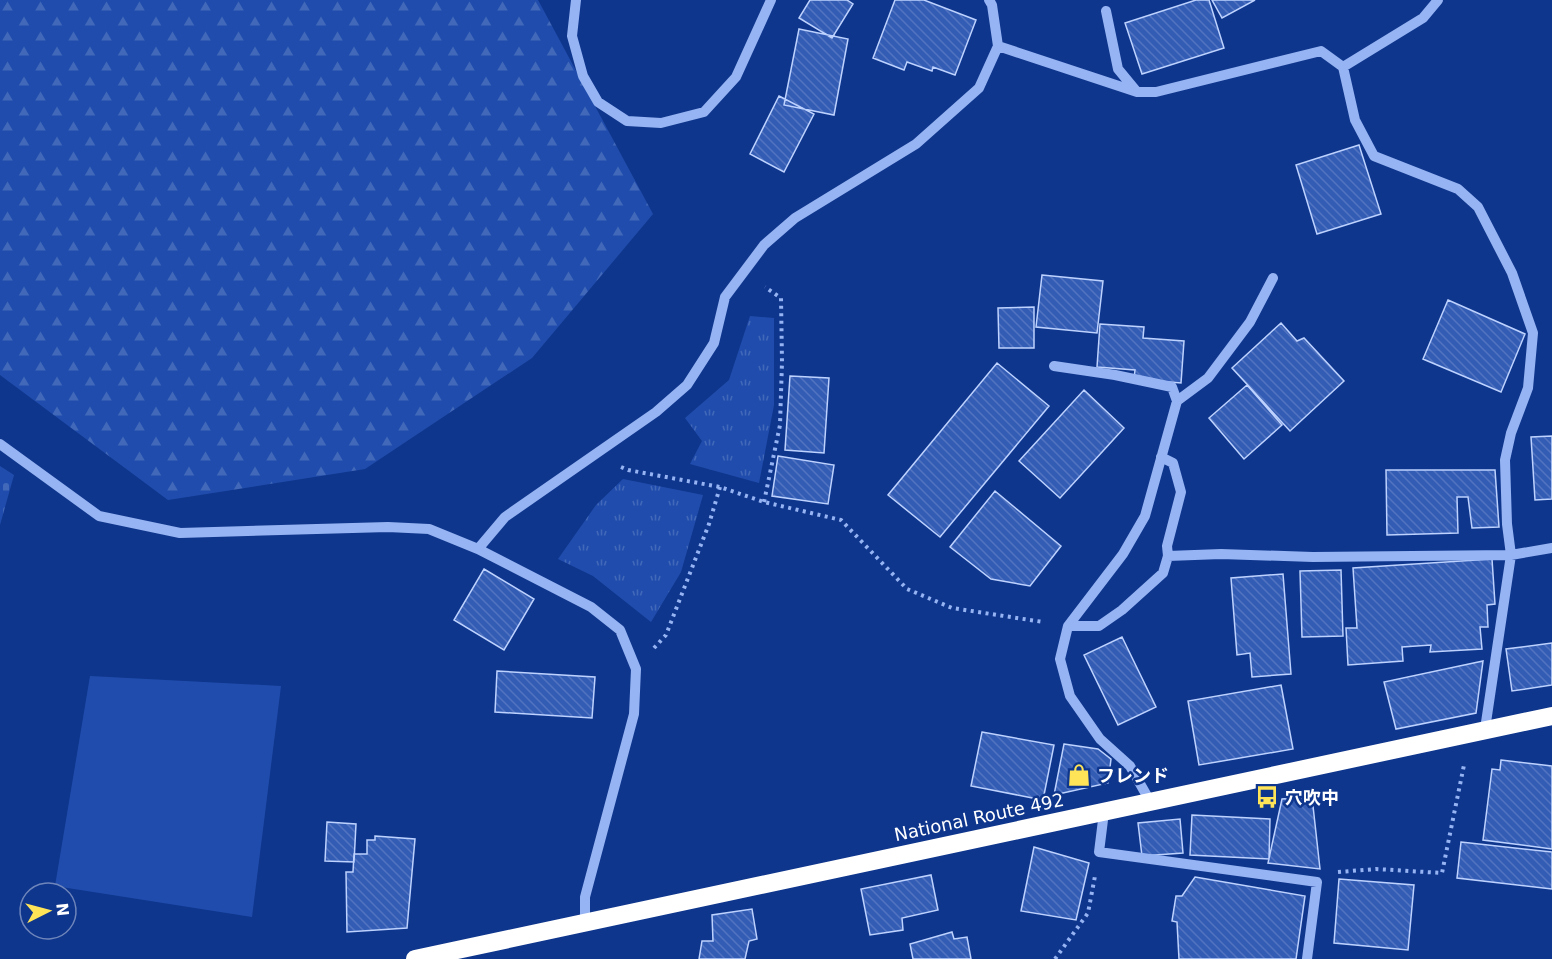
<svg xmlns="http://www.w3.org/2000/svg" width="1552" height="959" viewBox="0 0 1552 959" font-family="'DejaVu Sans','Noto Sans JP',sans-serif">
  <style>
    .grass { fill: url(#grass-tufts) }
    .forest { fill: url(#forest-firs) }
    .cemetery { fill: url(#cemetery-stones) }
    .garden { fill: #204dad }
    .building { fill: url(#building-back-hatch); stroke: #bdd2fe; stroke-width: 1.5 }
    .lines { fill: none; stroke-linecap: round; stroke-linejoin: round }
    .path { stroke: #96b4f3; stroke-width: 4; stroke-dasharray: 3 4.5; stroke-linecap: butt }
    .minor { stroke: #96b4f3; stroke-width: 10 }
    .highway { stroke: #fff; stroke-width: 18 }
    .labels { text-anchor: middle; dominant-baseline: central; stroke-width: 5; stroke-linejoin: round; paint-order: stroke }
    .poi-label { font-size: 18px; font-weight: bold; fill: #fff; stroke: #0f368d; text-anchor: start }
    .street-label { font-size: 18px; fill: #fff; stroke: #0f368d }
  </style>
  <defs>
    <pattern id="grass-tufts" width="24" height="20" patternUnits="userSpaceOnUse" patternTransform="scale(1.5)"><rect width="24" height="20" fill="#204dad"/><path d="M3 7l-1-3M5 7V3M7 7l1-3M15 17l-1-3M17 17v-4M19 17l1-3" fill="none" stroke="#4168b9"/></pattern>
    <pattern id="forest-firs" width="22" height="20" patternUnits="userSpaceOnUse" patternTransform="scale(1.5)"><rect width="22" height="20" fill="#204dad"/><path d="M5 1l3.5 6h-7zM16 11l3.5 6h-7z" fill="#4168b9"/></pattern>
    <pattern id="cemetery-stones" width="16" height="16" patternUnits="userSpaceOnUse" patternTransform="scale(1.5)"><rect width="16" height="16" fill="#204dad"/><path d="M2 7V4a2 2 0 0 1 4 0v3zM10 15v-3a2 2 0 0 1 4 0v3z" fill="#4168b9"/></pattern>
    <pattern id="building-back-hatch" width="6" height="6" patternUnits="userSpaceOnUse" patternTransform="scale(1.5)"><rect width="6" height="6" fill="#335cb5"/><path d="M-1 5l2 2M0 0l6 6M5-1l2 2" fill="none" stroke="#5274c0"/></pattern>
  </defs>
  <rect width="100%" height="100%" fill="#0f368d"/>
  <path class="grass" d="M750,316l24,2v87l-15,78 -69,-19 12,-23 -17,-23 44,-38z
    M623,479l80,16 -22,77 -30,50 -58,-46 -35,-17 38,-54z"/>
  <path class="forest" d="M0,0h538l115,214 -121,144 -167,111 -197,31 -168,-125z"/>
  <path class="cemetery" d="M0,466l14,9 -14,50z"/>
  <path class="garden" d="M90,676l191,10 -29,231 -197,-31z"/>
  <path class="building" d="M810,0h37l6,4 -21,34 -33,-20z
    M895,0h29l52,20 -21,55 -22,-8 -1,4 -25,-9 -3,8 -31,-12z
    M1196,0h13l15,48 -82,26 -17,-51z
    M1212,0h43l-33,18z
    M799,29l49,10 -14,76 -50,-10z
    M779,96l35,18 -30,58 -34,-18z
    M1359,145l22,69 -64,20 -21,-69z
    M1042,275l61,6 -6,52 -61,-6z
    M1448,300l77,34 -24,58 -78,-33z
    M1034,307v41h-35l-1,-40z
    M1281,323l16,18 7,-3 40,43 -54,50 -58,-63z
    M1100,324l44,3 -1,11 41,3 -3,42 -47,-4 1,-9 -38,-3z
    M997,363l52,43 -109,131 -52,-42z
    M790,376l39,2 -5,75 -39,-3z
    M1247,385l35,40 -38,34 -35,-41z
    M1084,390l40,38 -64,70 -41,-37z
    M1552,436v63l-17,1 -4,-63z
    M778,456l56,9 -6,39 -56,-8z
    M1386,470h109l4,57 -27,1 -4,-31h-11l1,36 -71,2z
    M995,491l66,55 -31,40 -39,-7 -41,-32z
    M1492,559l3,45 -8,1 1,22h-8l2,22 -52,3 1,-7 -29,2 1,14 -55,4 -2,-37h11l-4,-60z
    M484,569l50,30 -30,51 -50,-30z
    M1341,570l2,66 -41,1 -2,-66z
    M1283,574l8,100 -39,3 -2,-24 -13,2 -6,-77z
    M1122,637l34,70 -38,18 -34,-70z
    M1552,643v42l-40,6 -6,-42z
    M1483,661l-7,52 -80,16 -12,-47z
    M497,671l98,6 -3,41 -97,-6z
    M1281,685l12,64 -94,16 -11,-64z
    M982,732l72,13 -11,55 -72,-14z
    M1064,744l34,5 13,10 -3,24 -54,12z
    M1501,760l51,6v83l-69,-9 9,-71 8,1z
    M1312,797l8,72 -52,-6 14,-64z
    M1192,815l78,4 -1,40 -79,-4z
    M1180,819l3,34 -41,3 -4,-33z
    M327,822l29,2 -2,38 -29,-1z
    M375,836l40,3 -8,89 -60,4 -1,-60h7l1,-18h13v-14h8z
    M1461,842l91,10v37l-95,-11z
    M1034,847l55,16 -13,57 -55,-9z
    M931,875l7,35 -36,8 1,12 -33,5 -9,-46z
    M1195,877l110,19 -9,63h-117l-2,-37 -5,-1 4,-25h6z
    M1339,879l75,6 -6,65 -74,-7z
    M752,909l5,30 -8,2 -4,18h-46l3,-18h11l-1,-26z
    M952,932l2,7 13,-2 4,22h-58l-3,-15z"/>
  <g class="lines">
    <path class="path" d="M621,467l7,3 92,17 44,15 77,18 66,69 45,19 91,14
      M764,502l16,-77 2,-63 -1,-64 -16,-11
      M654,648l12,-13 43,-111 11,-37
      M1338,872l38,-3 66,4 22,-108
      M1055,959l33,-46 7,-37"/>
    <path class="minor" d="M576,0l-4,36 11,40 15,26 29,19 34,2 43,-11 32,-35 35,-77
      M1438,0l-15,18 -80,49 12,53 19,36 84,33 20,18 34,66 21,60 -5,55 -17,45 -6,27 2,64 4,31 -26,174
      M1106,11l12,58 19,23h19l165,-41 22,16
      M998,46l139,46
      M1054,366l61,9 57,12 5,14
      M0,444l99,72 81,17 208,-6 41,2 49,20 113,58 29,23 16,39 -2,45 -49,183v26
      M478,549l27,-32 151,-105 31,-27 27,-42 11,-46 39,-52 31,-27 121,-74 63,-56 19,-42 -6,-41 -3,-5
      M1168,556l53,-2 92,3 198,-2 41,-7
      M1068,626h31l23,-16 41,-37 5,-17 -1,-10 14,-54 -8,-29 -12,-6
      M1151,803l-21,-37 -30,-27 -30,-43 -10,-37 8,-33 55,-72 22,-38 32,-115 31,-23 42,-56 23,-44
      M1104,812l-5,40 218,30 -10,77"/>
    <path class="highway" d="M415,959l1137,-243"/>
  </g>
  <defs>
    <g id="shop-bare" transform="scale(1.8)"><path d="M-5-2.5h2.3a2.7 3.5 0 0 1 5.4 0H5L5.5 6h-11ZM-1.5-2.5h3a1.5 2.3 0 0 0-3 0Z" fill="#ffe458" stroke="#0f368d" stroke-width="2.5" paint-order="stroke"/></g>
    <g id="bus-bare" transform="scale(1.8)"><path d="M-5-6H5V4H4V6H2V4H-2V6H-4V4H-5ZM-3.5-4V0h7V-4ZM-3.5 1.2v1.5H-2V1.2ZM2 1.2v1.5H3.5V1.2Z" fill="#ffe458" stroke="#0f368d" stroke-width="2.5" paint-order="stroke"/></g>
  </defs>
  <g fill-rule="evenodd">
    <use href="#shop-bare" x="1079" y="775"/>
    <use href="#bus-bare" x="1267" y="797"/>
  </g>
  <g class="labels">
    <g class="poi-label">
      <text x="1097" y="775">フレンド</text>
      <text x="1285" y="797">穴吹中</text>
    </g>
    <g class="street-label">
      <text transform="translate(979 817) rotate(-12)">National Route 492</text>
    </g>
  </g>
  <g transform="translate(48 911) rotate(84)"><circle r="28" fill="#0f368d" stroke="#6f86bb" stroke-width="1.5"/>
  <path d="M0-4.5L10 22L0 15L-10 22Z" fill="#ffe458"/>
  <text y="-9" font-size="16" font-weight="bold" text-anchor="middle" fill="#ffffff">N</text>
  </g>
</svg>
